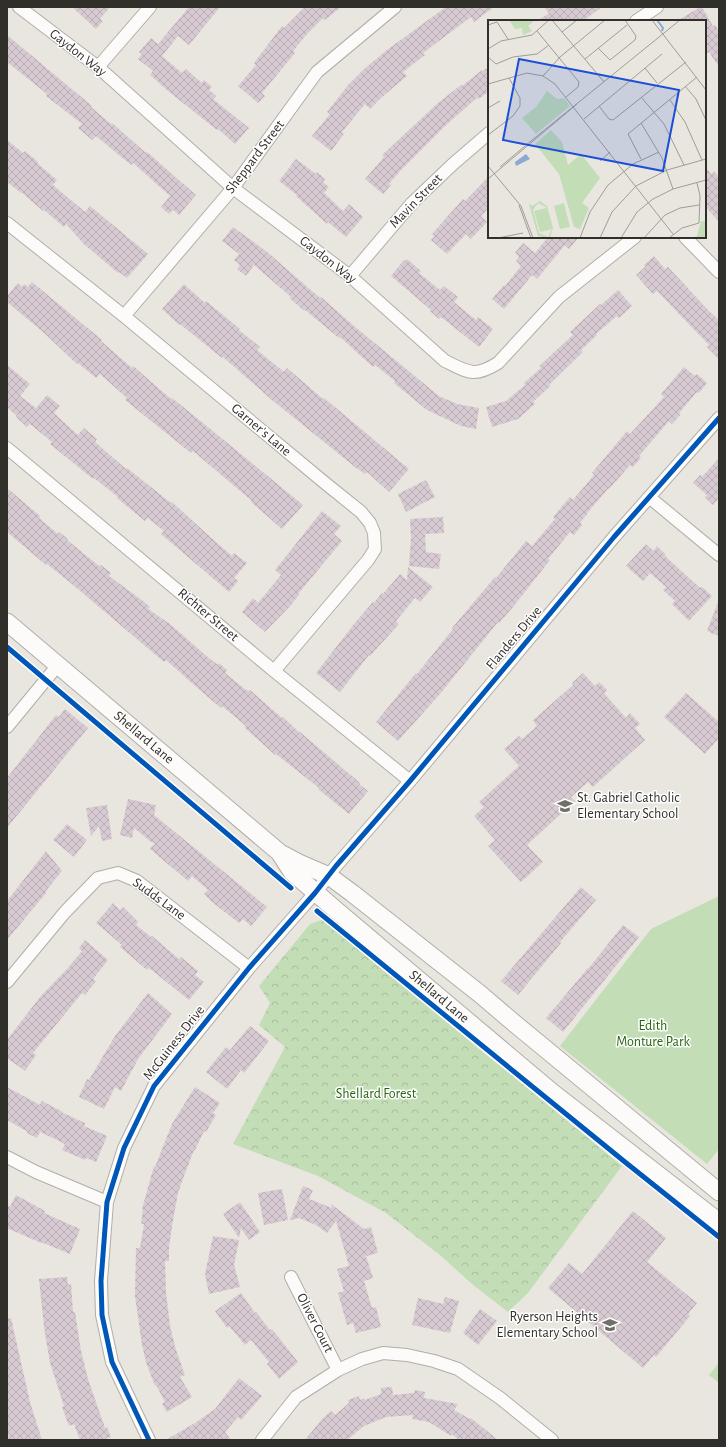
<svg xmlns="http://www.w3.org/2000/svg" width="726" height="1447" viewBox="0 0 726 1447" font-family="'Alegreya Sans',sans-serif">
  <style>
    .forest { fill: url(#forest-crowns) }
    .park { fill: #c3ddb6 }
    .building { fill: url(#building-cross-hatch) }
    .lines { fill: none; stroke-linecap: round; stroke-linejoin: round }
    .minor-casing { stroke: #b0aea9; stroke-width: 14 }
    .secondary-casing { stroke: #b0aea9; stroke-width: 19 }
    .minor { stroke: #fcfbfa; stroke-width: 12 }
    .secondary { stroke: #fcfbfa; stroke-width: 17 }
    .cycleway-casing { stroke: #fff; stroke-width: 8 }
    .cycleway { stroke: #0057b8; stroke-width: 5 }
    .labels { text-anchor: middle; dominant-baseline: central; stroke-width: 3; stroke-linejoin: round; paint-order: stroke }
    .street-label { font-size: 14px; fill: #312f2a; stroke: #fff }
    .poi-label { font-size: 14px; fill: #312f2a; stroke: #fff; text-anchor: start }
    .park-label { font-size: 14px; fill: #28650e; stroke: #fff }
    .inset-river { fill: none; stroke: #8da8d1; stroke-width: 2 }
    .inset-road { fill: none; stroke: #9f9d97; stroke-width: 1 }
    .view { fill: #1d4ed8; fill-opacity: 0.15; stroke: #1d4ed8; stroke-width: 2 }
    .inset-edge { fill: none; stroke: #312f2a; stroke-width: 2 }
  </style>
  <defs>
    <pattern id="forest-crowns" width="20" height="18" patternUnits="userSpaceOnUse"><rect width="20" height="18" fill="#c3ddb6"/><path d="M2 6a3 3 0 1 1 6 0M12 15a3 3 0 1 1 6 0" fill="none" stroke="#a8be9d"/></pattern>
    <pattern id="building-cross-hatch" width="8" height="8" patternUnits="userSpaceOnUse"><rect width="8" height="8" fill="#d7cad2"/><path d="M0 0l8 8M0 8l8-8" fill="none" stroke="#b9aeb4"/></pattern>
  </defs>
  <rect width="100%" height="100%" fill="#e9e6df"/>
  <path class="forest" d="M322,920l300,246 -94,127 -20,19 -36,-28 -31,-28 -55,-43 -68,-37 -85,-32 52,-97 -26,-22 11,-22 -11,-17 51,-62z"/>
  <path class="park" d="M719,896v253l-12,15 -147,-118 91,-117z
    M719,1363v20l-10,-8z"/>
  <path class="building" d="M72,7h38l-10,12 3,2 -7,8z
    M189,7h31l-31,38 -11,-9 -16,20 20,17 4,-4 16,14 2,-3 8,7 -3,3 7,6 -3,3 36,29 -14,16 -17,-15 -1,1 -49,-39 -18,-16 3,-4 -15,-12 4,-5 -3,-2 12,-14 7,6z
    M305,7h36l-16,13 -2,-2 -16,16 -14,17 2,2 -33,40 3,3 -7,7 -20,-17 18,-21 -2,-2 28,-37 2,2z
    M446,7h48l-20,15 -3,-5 -48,36 2,2 -22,17 4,4 -25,21 -12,12 -5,-5 -23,28 2,2 -13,17 -19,-15 18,-22 -3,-2 22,-28 14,-14 24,-20z
    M544,7h58l-19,14h-45l11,-8z
    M700,7h2l11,19 2,-1 4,7v35l-10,-15 -4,2v-33h-28z
    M7,35l85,71 -1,1 20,17 1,-1 34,30 1,-1 49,43 -17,20 -6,-5 -4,4 -8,-7 9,-11 -37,-33 -2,2 -35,-29 -4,4 -14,-12 4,-4 -36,-28 1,-2 -40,-32z
    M489,67v24l-10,8 -1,-2 -32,28 -45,45 -12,14 2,1 -8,9 -18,-15 19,-22 -2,-2 56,-52 23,-18 1,1 20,-16v1z
    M7,140l16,13 2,-2 13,11 -1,1 20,17 -4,5 32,27 5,-6 58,48 -21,24 -8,-6 -1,1 -34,-29 -18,-20 -2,3 -20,-17 -1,1 -22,-19v1l-14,-11z
    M296,159l20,15 1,-2 8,7 -2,3 6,5 -5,6 19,18 6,-7 14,13 -17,20 -18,-15 -1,2 -31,-28 1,-1 -18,-14z
    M705,166l6,8 3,-3 5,6v45l-14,-16z
    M489,176v32l-8,8 6,6 -16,17 -5,-5 -19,20 -16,-14 3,-4 -2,-2 31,-35 2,2z
    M233,227l33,24 54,47 1,-1 33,29 85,70 18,8 22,4 -3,21 -15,-3 -34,-16 -33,-27 1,-2 -20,-16 -2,2 -33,-30 -1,1 -34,-28 -1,1 -14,-13 1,-1 -37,-32 -8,11 -9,-7 3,-4 -6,-5 5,-6 -17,-13z
    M548,237h31l-10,12 -4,-4 -28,34 -5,-4 -28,34 -12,-10 12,-14 1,1 16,-20 -5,-5 3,-4 -4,-4 8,-10 12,10z
    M654,256l11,13 3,-2 41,44 10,9v39l-12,-12 2,-2 -52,-54 -4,3 -17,-19 9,-8 -1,-2z
    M407,259l14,12 -2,2 21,17 4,-4 14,11 -4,5 22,18 2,-3 15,12 -14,18 -38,-30 -2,2 -9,-8 1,-1 -40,-34 13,-16 1,1z
    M32,282l70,58 -1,1 31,27 1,-2 38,33 1,-1 31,25 100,82 -21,24 -31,-27 1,-1 -59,-50 -2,2 -66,-53 2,-2 -27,-24 -4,4 -18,-15 -1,1 -34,-32 -36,-30v-6l11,-13 4,4 2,-3 4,3z
    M184,284l21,19 1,-2 34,28 -1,1 21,17 -3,3 27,22 3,-4 36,31 1,-1 85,71 -20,23 -22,-20 -2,2 -10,-7 -83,-67 -49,-43 -1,1 -42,-34 -1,1 -17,-16z
    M618,290l14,16 -13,12 -2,-2 -21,18 1,1 -16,15 2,2 -34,33 1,1 -17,16 2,2 -17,15 -26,8 -6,-20 20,-6 19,-16 -1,-2 17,-15 -2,-2 34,-31 -3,-3 30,-28 1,1z
    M7,365l23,19 -10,12 16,12 11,-13 13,11 -6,7 24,22 6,-7 13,11 -2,3 31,27 1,-1 44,35 1,-1 35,32 25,22 2,-3 13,10 -13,15 4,3 -9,11 -68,-58 3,-3 -16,-13 -3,3 -28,-23 1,-1 -24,-19 -1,1 -43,-35 2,-2 -22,-18 -3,3 -11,-10 1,-1 -10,-9z
    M684,367l11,9 2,-2 10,9 -8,10 -2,-1 -18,21 2,1 -9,10 -3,-3 -30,35 2,2 -8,9 -3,-2 -20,23h-1l-22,25h1l-8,10 2,2 -8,10 -4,-3 -22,27 2,1 -37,47 -14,16 -1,-1 -58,72 -42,47 -22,-19 40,-49 1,1 36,-45 -1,-1 43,-51 1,1 30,-37 6,5 23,-27 -2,-2 17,-20 3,3 21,-25 -2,-2 35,-42 3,3 34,-37 -3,-3z
    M719,458v40l-6,7 -8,-8 2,-2 -14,-12 7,-8 2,2z
    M426,480l9,17 -29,15 -8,-18z
    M7,488l33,28 -1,2 19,16 1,-2 9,7 -1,1 32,26 2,-1 10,8 -2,3 34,25 7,6 -2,2 22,15 40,35 8,6 1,-2 8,7 -2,3 21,17 3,1 1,-1 32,28 1,-1 17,16v-1l60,51 -1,1 9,7 -19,23 -31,-25 1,-1 -43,-34 -1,1 -30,-27 1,-2 -24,-20 -1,2 -19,-16 -36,-32 -2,2 -92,-78 -25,-20 -1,1 -39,-33z
    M322,511l19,15 -7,8 8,7 -44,53 1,1 -9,11 -25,26 -23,-20 11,-14 5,5 23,-28 -6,-5z
    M443,517l1,16 -19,1 1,18 15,2 -2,15 -30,-3 2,-28 -1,-19z
    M646,544l8,7 3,-5 9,9 -1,1 35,32 2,-1 10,9 -23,25 -17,-17 3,-3 -12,-11 3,-3 -16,-14 -7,8 -17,-15z
    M408,567l25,20 -13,15 -5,-4 -19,23 3,3 -29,32 -1,-1 -29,37 -24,-19 38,-49 19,-22 1,1 8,-10 1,1 17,-20 7,6z
    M718,602h1v34l-12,-5z
    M583,673l12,13 4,-4 8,8 -3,3 22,25 4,-5 10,11 -5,4 10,12 -52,47 -5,-5 -17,15 4,4 -48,44 16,17 -22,20 -33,-36 7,-6 -21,-24 10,-9 -5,-5 40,-36 -15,-17 15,-13 3,3 15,-13 -4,-6 40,-35 -1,-2z
    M686,693l33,29v16l-14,16 -41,-37z
    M65,709l23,19 -81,100v-50l49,-63 3,2z
    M128,799l28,6 -2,10 113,92 -16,19 -8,-7 -4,4 -27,-21 -8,-8 4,-4 -16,-14 -4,5 -38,-32 5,-6 -4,-1 -17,-14 -2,10 -12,-3z
    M107,805l5,34 -10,2 -3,-15 -8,10 -5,-28z
    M67,824l20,16 -13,17 -21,-17z
    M46,851l16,20 -17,21 1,1 -39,47v-39z
    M581,887l15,13 -36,42 1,1 -43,52 -17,-14z
    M113,903l7,7 3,-3 15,15 -2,3 15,12 1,-1 27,23 2,-2 17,14 -3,4 9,7 -15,18 -40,-32 -2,2 -27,-23 2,-2 -26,-22z
    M623,925l16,12 -76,95 -17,-14 42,-50h1z
    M85,940l23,20 -15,19 3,2 -11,14 -3,-2 -49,60 3,2 -11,16 -18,-13v-18l33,-43 27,-28 15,-18 -3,-3z
    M148,993l24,21 -34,45 -17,32 -6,-4 -11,22 -25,-12 8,-18 2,1 26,-44z
    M250,1026l19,15 -25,32 -3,-3 -14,19 -21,-17 20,-25 4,3z
    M7,1087l33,18 2,-4 21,11v1l22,10 -1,3 23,10 -11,26 -10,-4 -1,2 -23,-10 3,-6 -12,-6 -13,-6 -3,6 -10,-5 1,-1 -21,-12z
    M195,1087l25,16 -7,10 3,2 -10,17 -2,-1 -9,19h-1l-10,26 -6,17 -5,27 -4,27v14h-4l1,31 4,34 6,24 9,25 -5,2 12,20 -25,15 -5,-8 3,-2 -9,-17 -1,1 -9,-24 -4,-17 -7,-49 1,-48h4l4,-24h-3l2,-15h-1l12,-43 1,1 17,-43z
    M303,1186l10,4 -4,9 23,9 -1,-4 33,25 7,-2 7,26 -12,3 7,22 -9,3 8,27 4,-1 5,20 -25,6 -3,-10 -6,2 -9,-32 6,-2 -7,-22 12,-3 -13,-45 -9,12 -11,-8 -17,-7 -9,2z
    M282,1189l6,31 -24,5 -6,-32z
    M16,1195l29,16 -1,2 36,16 -10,25 -29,-12v1l-34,-15v-23l3,2z
    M240,1202l20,30 -11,8 -8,-12 -2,10 -16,-24z
    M633,1211l33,27 -19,24 50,41 -9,11 2,2 -34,41 -2,-2 -11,13 -95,-80 21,-25 13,11z
    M213,1236l26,4 -5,25 6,22 -31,7 -4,-20z
    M67,1277l1,8 3,-1 2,28h2l6,39 7,28 17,49 2,-1 4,10 -9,3h-22l-6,-16 -5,2 -7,-19 2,-1 -14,-43 -6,-36 -5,-48z
    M241,1293l14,20 1,-1 14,18 2,-1 26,33 -19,17 -12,-15 2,-2 -18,-22 -6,5 -16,-19 -2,2 -12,-17z
    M445,1297l14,4 -9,32 -38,-8 6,-27 25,6z
    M480,1309l17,12 -19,24 -15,-12z
    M11,1318l19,84 12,38h-35v-121z
    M239,1378l23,18 -21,24 -3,-3 -13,15 6,8h-65l29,-17 20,-14z
    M392,1387l1,8 21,-2 1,-3 10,2 -1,6 34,6 -4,6 16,9 1,-1 27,22h-39l-7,-6 -1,2 -22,-14 -17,-3 1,-4 -27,2 -22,9 -17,14h-42l17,-21 9,-8 4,4 14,-12 -1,-3 11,-4 1,4 4,-2 1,2 16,-6v-6z"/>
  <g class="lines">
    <g class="minor-casing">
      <path id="minor" d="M19,7l79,60 135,121 117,88 95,85c23,11 29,17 53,2l61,-66 76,-60
        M636,21l21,-14
        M98,67l52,-60
        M7,223l117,93 201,167 36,29 9,11 4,10 1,16 -7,11 -94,111
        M685,237l34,35
        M350,276l62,-73 41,-39 36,-31
        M124,316l109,-128 84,-116 78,-65
        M7,448l267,223 136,110
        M649,497l70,58
        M7,727l51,-62
        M7,982l58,-70 33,-34 20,-5 19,8 112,87
        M7,1157l29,15 71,30
        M291,1277l47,93
        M149,1440l-37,-78 -10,-47 -1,-34 6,-79 17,-54 30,-62 95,-118 66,-75 21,-27 74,-85 204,-244 105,-119
        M262,1440l34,-43 42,-27 24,-11 21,-6 24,2 27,6 24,8 42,29 52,42"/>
    </g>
    <g class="secondary-casing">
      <g id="secondary">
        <path id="s1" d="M7,622l273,231 19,10 30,13 23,17 128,101 34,29 205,169"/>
        <path id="s2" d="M281,855l11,17 45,39 216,182 166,129"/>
      </g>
    </g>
    <use href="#minor" class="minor"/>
    <use href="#secondary" class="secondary"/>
    <g class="cycleway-casing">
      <path id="cycleway" d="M7,647l284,241
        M317,911l308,251 94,75
        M149,1440l-37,-78 -10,-47 -1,-34 6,-79 17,-54 30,-62 95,-118 66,-75 21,-27 74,-85 204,-244 105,-119"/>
    </g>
    <use href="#cycleway" class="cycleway"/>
  </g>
  <defs>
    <g id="school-bare" transform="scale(1.2)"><path d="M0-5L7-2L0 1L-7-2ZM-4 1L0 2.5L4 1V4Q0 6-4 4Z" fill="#716f69" stroke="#fff" stroke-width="2.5" paint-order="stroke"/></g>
  </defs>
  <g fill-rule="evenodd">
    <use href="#school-bare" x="565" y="806"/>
    <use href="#school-bare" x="610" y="1325"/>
  </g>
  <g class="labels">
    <g class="street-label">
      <text transform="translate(78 53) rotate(38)">Gaydon Way</text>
      <text transform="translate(255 157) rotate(-53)">Sheppard Street</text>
      <text transform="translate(416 201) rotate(-46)">Mavin Street</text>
      <text transform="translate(328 260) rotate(38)">Gaydon Way</text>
      <text transform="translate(261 430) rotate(40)">Garner's Lane</text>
      <text transform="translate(208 615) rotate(40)">Richter Street</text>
      <text transform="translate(514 638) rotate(-50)">Flanders Drive</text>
      <text stroke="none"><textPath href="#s1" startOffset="179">Shellard Lane</textPath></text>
      <text transform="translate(159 899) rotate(36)">Sudds Lane</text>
      <text stroke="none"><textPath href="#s2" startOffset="213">Shellard Lane</textPath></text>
      <text transform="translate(174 1043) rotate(-52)">McGuiness Drive</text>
      <text transform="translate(315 1323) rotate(63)">Oliver Court</text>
    </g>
    <g class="poi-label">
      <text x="577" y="798">St. Gabriel Catholic<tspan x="577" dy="16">Elementary School</tspan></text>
      <text x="598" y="1317" text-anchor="end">Ryerson Heights<tspan x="598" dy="16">Elementary School</tspan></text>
    </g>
    <g class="park-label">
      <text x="653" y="1026">Edith<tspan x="653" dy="16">Monture Park</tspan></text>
      <text x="376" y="1094">Shellard Forest</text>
    </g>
  </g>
  <g transform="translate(488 20)">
    <rect width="218" height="218" fill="#e9e6df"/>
    <path d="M59,71l10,8 7,-1 6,8 -34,28 -14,-16 14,-11zM213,201h5v17h-13l4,-2z" fill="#c3ddb6"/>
    <path d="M21,0h26l-7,6 4,5 -9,4 -1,-7 -7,1zM63,110l11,12 6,23 13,-11 19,24 -18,25 7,5 -9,21 -6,-2 -15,-53 -24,-30zM52,181l7,5 6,22 -3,10 -12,-2 -7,-25 -2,-8 3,3zM50,183l8,4 2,10 -2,-9 -12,3 6,21 12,-3 -4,8 -9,-4 -6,-23zM76,183l6,24 -10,2 -6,-23z" fill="#c3ddb6" fill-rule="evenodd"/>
    <path d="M38,134l4,5 -14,7 -1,-4z" fill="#8da8d1"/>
    <path class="inset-river" d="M169,0l6,8 -1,3"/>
    <path class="inset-road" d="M64,0l52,62M164,0l54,70M0,5l9,-3 11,17M49,11l42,51 -1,5 -12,10M74,12l15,-12M110,28l12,12 25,-20 1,-4 -11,-16M0,29l13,-8 31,-6 17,-15M0,37l8,7 17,-7 24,-3 12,-9M97,39l42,-34M157,48l12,15M55,56l17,-19 45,-37M0,64l39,-11 16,3 12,8 118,150M197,66l11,13 10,21M153,77l23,27 20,41M182,80l15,22 17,38M111,86l10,13 4,1 73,-58M0,88l12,-7M96,99l78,-65M153,103l21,35 11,31M0,115l25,-19 7,-10v-8l-11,-20M38,125l154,-125M153,139l-13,-25 69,-57M112,141l10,-9M0,146l33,40 12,32M12,147l25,-21M0,159l89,-75M31,185l12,33M10,218l25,-5M92,218l10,-26 18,-27 25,-21 26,-12M112,218l12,-26 24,-26 31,-16 39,-11M133,218l16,-26 16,-13 20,-10 33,-9M156,218l21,-23 15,-7 19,-3M181,218l13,-10 17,-5 1,-27 -3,-13"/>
    <path class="view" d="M31,39l160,31 -16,81 -160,-31z"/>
    <rect width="218" height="218" class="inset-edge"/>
  </g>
  <rect width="726" height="1447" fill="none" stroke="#312f2a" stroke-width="16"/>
</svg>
